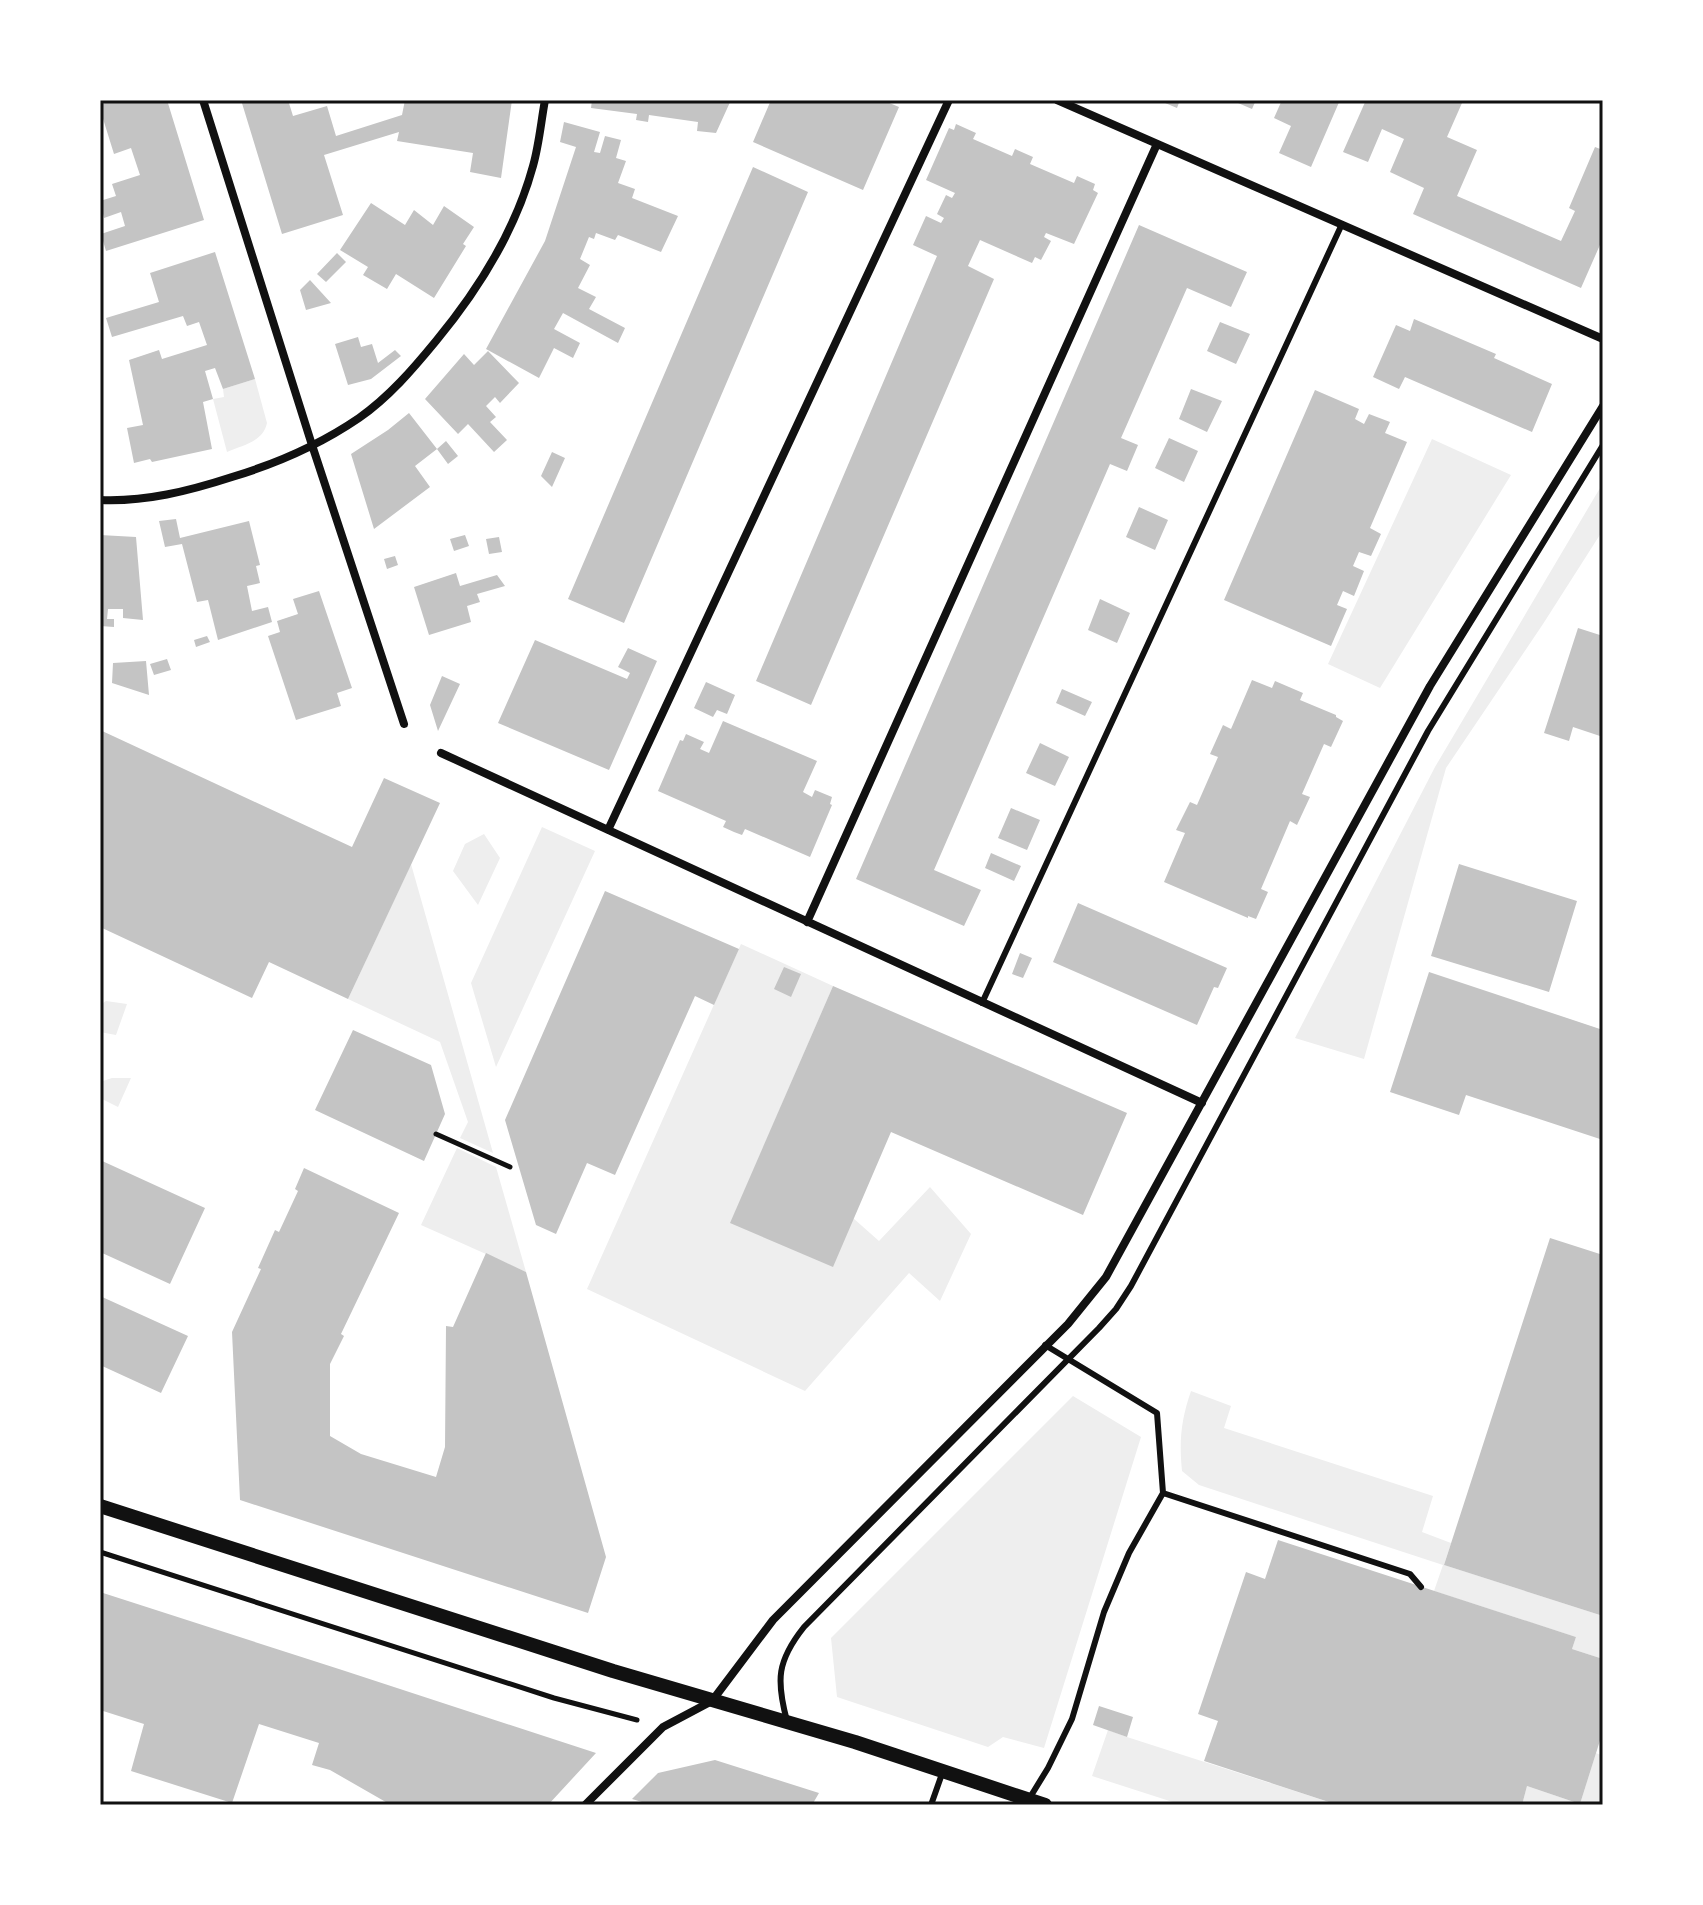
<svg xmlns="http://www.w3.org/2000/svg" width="1703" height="1905" viewBox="0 0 1703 1905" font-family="'Exo 2',sans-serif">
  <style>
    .green { fill: #eee }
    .building { fill: #c4c4c4 }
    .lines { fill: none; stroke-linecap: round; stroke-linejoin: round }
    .path { stroke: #111; stroke-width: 5 }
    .service { stroke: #111; stroke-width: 6 }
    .minor { stroke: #111; stroke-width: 8 }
    .tertiary { stroke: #111; stroke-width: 14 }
    .neatline { fill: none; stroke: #111; stroke-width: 3 }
  </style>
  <rect width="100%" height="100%" fill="#fff"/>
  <path class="green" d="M255,379l12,44c-4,19 -24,22 -40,29l-14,-53 11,-2 -1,-8z
    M1432,439l79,36 -131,213 -52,-24z
    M1603,483v47l-60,94 -97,144 -82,291 -69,-21 140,-271z
    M542,827l53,24 -99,216 -25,-84z
    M484,834l16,24 -22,47 -25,-34 12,-27z
    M411,864l82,289 -33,-15 8,-16 -28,-80 -92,-43z
    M741,944l92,42 -102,236 122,-4 26,23 51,-54 41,47 -31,67 -31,-28 -104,118 -218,-102z
    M106,1001l21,3 -11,31 -16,-3v-27z
    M112,1078h19l-13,29 -18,-9v-16z
    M457,1148l39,19 30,105 -105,-47z
    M1191,1391l40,15 -7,22 209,68 -11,36 29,11 -7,22 159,51v43l-31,-10 4,-12 -142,-46 9,-26 -244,-80 -17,-14c-3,-30 -1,-51 9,-80z
    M1073,1396l68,41 -97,311 -41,-11 -15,10 -151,-50 -6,-59z
    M1108,1730l19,7 211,68h-156l-90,-29z
    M1596,1753l7,3v49h-81l5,-19 53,18z"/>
  <path class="building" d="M104,100h63l37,120 -98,31 -5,-17 24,-8 -4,-14 -17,6 -4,-17 16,-5 -4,-12 28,-9 -9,-27 -17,6 -14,-45v-4l5,-2z
    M241,100h47l5,16 34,-10 9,30 66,-21 3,-15h107l-11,78 -31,-6 3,-19 -76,-12 2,-9 -75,23 19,60 -61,19z
    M592,100h139l-15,33 -19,-2 1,-9 -49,-7 -1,7 -12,-2 1,-6 -46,-6z
    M771,100h117l-1,2 12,5 -36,83 -110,-48z
    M1158,100h22l-3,8z
    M1231,100h25l-4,9z
    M1282,100h58l-29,67 -32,-14 12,-27 -17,-8z
    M1366,100h90l6,3 -15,34 30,13 -20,46 104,45 14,-30 -6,-3 26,-61 8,3v88l-22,50 -168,-74 11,-26 -34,-16 14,-33 -22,-10 -14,33 -25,-10z
    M564,122l36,10 -6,20 6,1 5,-17 16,4 -5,18 10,3 -8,22 17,6 -3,9 46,18 -17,36 -43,-17 -3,5 -19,-7 -2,6 -5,-2 -9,22 10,6 -12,23 18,9 -7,12 36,19 -7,15 -55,-30 -9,16 26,14 -7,15 -19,-10 -15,30 -53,-29 59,-108 31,-94 -16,-5z
    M956,124l20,9 -3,6 39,17 3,-7 18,8 -3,7 44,19 3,-7 18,8 -2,6 5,3 -24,51 -28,-11 -2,4 7,4 -10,19 -6,-3 -3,6 -52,-23 -12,26 26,13 -183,426 -55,-24 181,-425 -24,-11 13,-29 15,7 3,-5 -7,-4 9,-19 6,3 3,-5 -29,-13 23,-52 5,2z
    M753,167l55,25 -184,431 -56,-24z
    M371,203l34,22 9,-15 19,15 11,-19 30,21 -11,17 3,2 -32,52 -38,-24 -9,15 -24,-14 5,-8 -28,-17z
    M1139,225l108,47 -16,35 -44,-19 -66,150 17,7 -11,26 -17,-7 -176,406 47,20 -17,36 -108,-47z
    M215,252l40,127 -32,10 -8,-21 -10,3 8,28 -10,3 9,47 -60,13 -2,-3 -16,4 -7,-35 16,-3 -14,-65 30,-10 3,9 45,-14 -8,-23 -12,4 -4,-10 -71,21 -6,-19 53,-16 -9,-29z
    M337,253l9,9 -20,20 -9,-8z
    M310,280l21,23 -25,7 -6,-20z
    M1414,319l82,35 -2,4 58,26 -20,48 -127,-55 -6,12 -26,-12 23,-52 14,6z
    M1220,322l30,12 -14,30 -29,-13z
    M358,337l3,10 11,-3 6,19 17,-13 6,6 -30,23 -23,6 -13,-41z
    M488,351l31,32 -19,20 -5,-6 -9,9 10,11 -6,5 17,18 -13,12 -26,-28 -10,10 -33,-35 39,-45 10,11z
    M1191,389l31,12 -15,31 -28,-13z
    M1315,390l44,19 -4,10 9,5 5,-10 21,8 -5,11 22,9 -37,86 11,6 -10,22 -12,-4 -6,14 11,5 -10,25 -11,-5 -6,14 10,4 -16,37 -107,-46z
    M409,413l28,36 -22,17 15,21 -56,42 -23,-75 37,-24z
    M1169,438l29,13 -14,31 -29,-14z
    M446,441l12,15 -10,8 -11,-15z
    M552,452l13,6 -13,29 -11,-11z
    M1139,507l29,13 -13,30 -29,-13z
    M176,519l4,19 69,-17 11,44 -4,1 4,17 -13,3 5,25 16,-4 4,15 -54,18 -10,-40 -11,2 -15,-58 -17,3 -6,-26z
    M100,535l36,2 7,83 -20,-2v-9h-15l-1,10h7v8l-14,-1z
    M465,535l4,11 -15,5 -4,-12z
    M499,537l3,15 -13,2 -3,-15z
    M395,556l3,9 -11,4 -3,-10z
    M456,573l4,13 37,-11 8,11 -28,8 3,8 -13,4 4,16 -42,13 -15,-48z
    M319,591l33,97 -15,5 4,13 -45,14 -28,-84 12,-4 -3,-11 21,-7 -5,-15z
    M1100,599l30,14 -13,30 -29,-13z
    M1578,628l25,8v101l-30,-10 -4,14 -25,-8z
    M207,636l3,6 -14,5 -2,-7z
    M535,640l92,39 3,-6 -12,-6 10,-19 29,13 -48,109 -111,-47z
    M167,659l4,11 -17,5 -4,-11z
    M146,661l3,34 -37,-12 1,-20z
    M442,676l18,8 -22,47 -8,-26z
    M1252,680l20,8 3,-7 28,12 -3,7 36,15v2l7,4 -12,26 -7,-3 -22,50 8,3 -13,28 -7,-4 -29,68 7,3 -12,27 -8,-3v2l-84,-36 21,-49 -9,-3 14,-28 7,3 21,-48 -8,-3 13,-29 8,4z
    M706,682l29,13 -8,19 -10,-4 -4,7 -19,-9z
    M1062,689l30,13 -7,14 -29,-13z
    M723,721l94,40 -14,31 9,5 3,-7 17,7 -2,7 2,1 -22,52 -65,-28 -3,6 -8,-3 -11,-5 3,-6 -68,-30 22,-51 3,1 3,-7 18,8 -4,7 9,4z
    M100,730l252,117 32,-69 56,25 -92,196 -79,-37 -17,36 -152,-71z
    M1040,743l29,14 -14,29 -29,-13z
    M1011,808l29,12 -13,30 -29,-12z
    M991,853l30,13 -7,15 -29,-13z
    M1459,864l118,37 -28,91 -118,-36z
    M605,891l134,58 -25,56 -19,-9 -80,179 -28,-12 -31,71 -20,-9 -31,-105z
    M1078,903l149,65 -9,20 -4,-1 -17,38 -144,-63z
    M1020,953l12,5 -9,20 -11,-4z
    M784,967l17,7 -10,23 -17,-8z
    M1429,972l174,58v110l-137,-45 -7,20 -69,-23z
    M833,986l294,127 -44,102 -192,-83 -58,135 -103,-44z
    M353,1030l78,35 14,49 -21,47 -109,-51z
    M100,1160l105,48 -35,76 -70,-32z
    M304,1168l95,45 -58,121 3,2 -14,28v72l31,18 75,23 9,-30 1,-121 7,1 33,-74 40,19 80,285 -18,56 -348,-113 -8,-168 29,-63 -3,-1 17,-38 4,2 19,-41 -3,-2z
    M1550,1238l53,17v361l-159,-51z
    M100,1296l88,40 -27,57 -61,-28z
    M1278,1540l298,97 -4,12 31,10v72l-23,73 -53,-18 -5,19h-184l-134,-44 14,-40 -20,-7 48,-142 19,7z
    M100,1592l242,78 254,83 -48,52h-157l-61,-35 -18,-5 7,-22 -60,-19 -27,79 -101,-32 13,-47 -44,-14z
    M1099,1706l34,11 -6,20 -34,-12z
    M715,1760l104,33 -7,12h-160l-20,-6 26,-26z"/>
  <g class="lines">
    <path class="path" d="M436,1134l74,33
      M100,1552l454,146 83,22"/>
    <path class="service" d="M982,1003l360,-779
      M1045,1345l112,68 6,80
      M787,1721c-11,-41 -10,-60 17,-94l295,-299 17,-19 15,-23 297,-555 175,-286
      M1029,1799l19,-31 24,-49 32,-107 25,-59 34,-60 247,81 11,13
      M931,1805l12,-34"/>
    <path class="minor" d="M203,100l109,345 92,279
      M1057,100l546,239
      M100,500c45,2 89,-9 132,-23 43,-13 89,-33 127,-59 30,-21 54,-49 77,-77 43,-52 79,-109 97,-175 6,-21 8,-44 12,-66
      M441,753l761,350
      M608,830l341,-730
      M807,922l350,-778
      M585,1805l78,-78 49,-26 61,-81 295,-296 38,-47 324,-591 173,-280"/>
    <path class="tertiary" d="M100,1506l513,165 242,71 190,63"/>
  </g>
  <rect width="1703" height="1905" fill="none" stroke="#ffffff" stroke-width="204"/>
  <rect x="102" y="102" width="1499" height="1701" class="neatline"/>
</svg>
